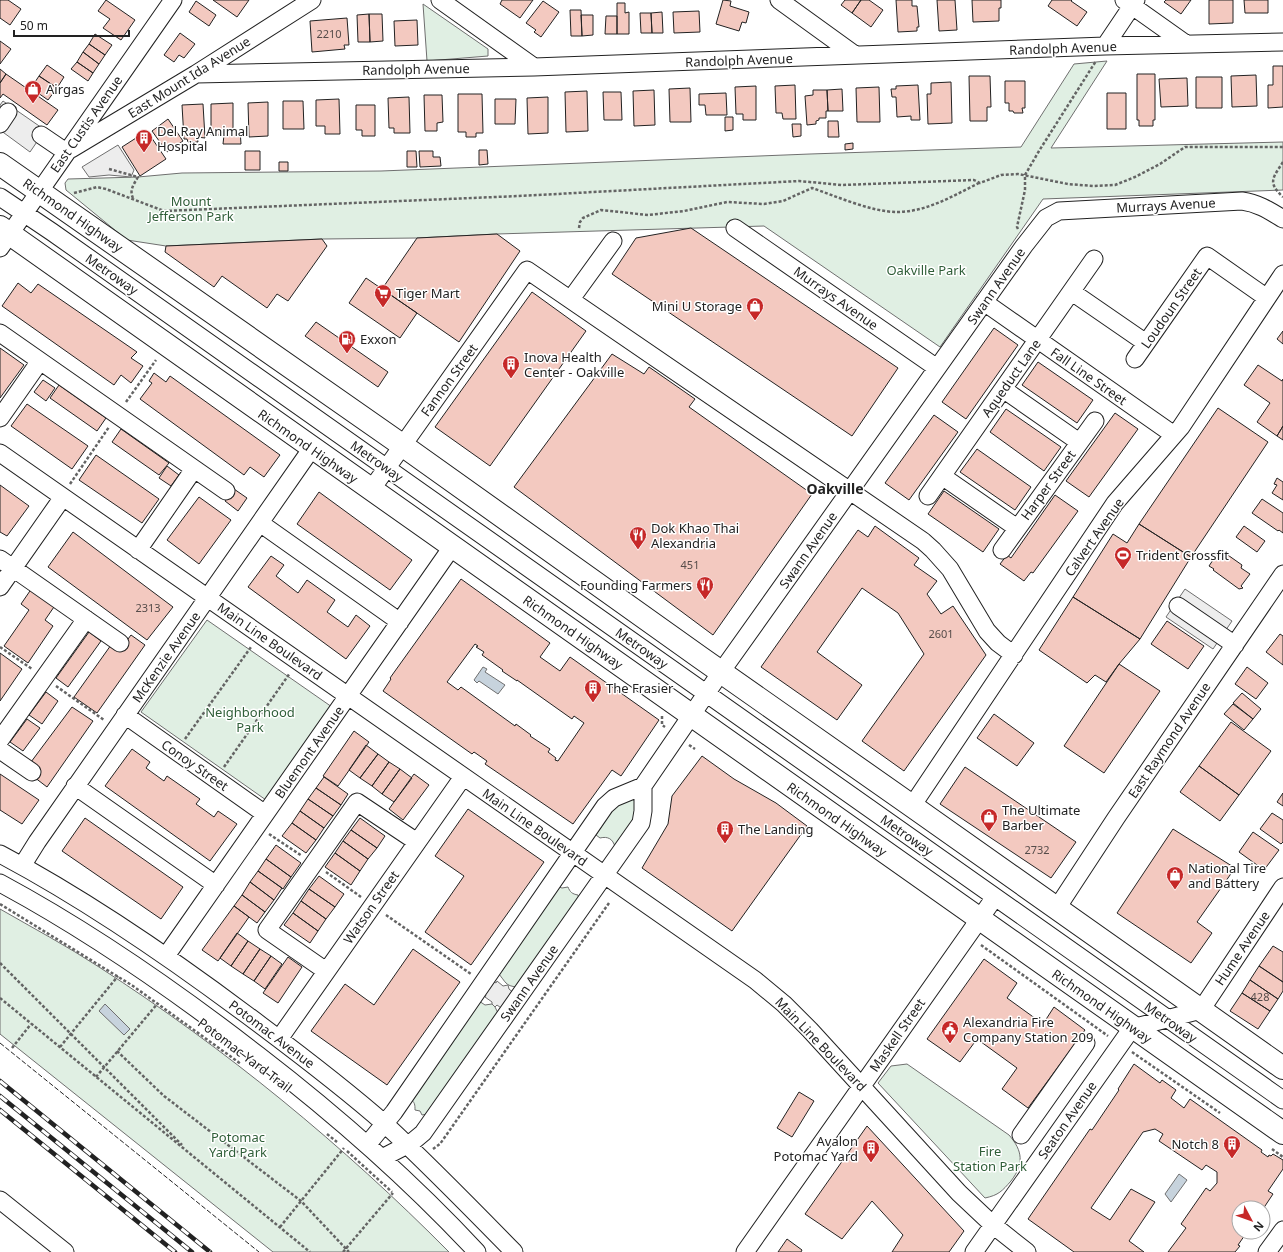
<svg xmlns="http://www.w3.org/2000/svg" width="1283" height="1252" viewBox="0 0 1283 1252" font-family="'Noto Sans',sans-serif">
  <style>
    .green { fill: #e0efe3; stroke: #6f6f6f }
    .parking { fill: #ededed; stroke: #6f6f6f }
    .water { fill: #c7d3dd; stroke: #6f6f6f }
    .building { fill: #f3c9c0; stroke: #222; fill-rule: evenodd }
    .lines { fill: none; stroke-linecap: round; stroke-linejoin: round }
    .minor-casing { stroke: #222; stroke-width: 19 }
    .highway-casing { stroke: #222; stroke-width: 24 }
    .path { stroke: #646464; stroke-width: 2.5; stroke-dasharray: 3 2; stroke-linecap: butt }
    .minor { stroke: #fff; stroke-width: 17 }
    .highway { stroke: #fff; stroke-width: 22 }
    .rail-casing { stroke: #222; stroke-width: 4.5 }
    .rail { stroke: #fff; stroke-width: 3; stroke-dasharray: 9; stroke-linecap: butt }
    .fence { stroke: #222; stroke-width: 1; stroke-dasharray: 5 2; stroke-linecap: butt }
    .labels { text-anchor: middle; dominant-baseline: central; stroke-width: 3; stroke-linejoin: round; paint-order: stroke }
    .number-label { font-size: 11px; fill: #564c4a }
    .street-label { font-size: 13px; fill: #222; stroke: #fff }
    .poi-label { font-size: 13px; fill: #222; stroke: #fff; text-anchor: start }
    .park-label { font-size: 13px; fill: #2f5e38; stroke: #fff }
    .neighbourhood-label { font-size: 14px; font-weight: bold; fill: #222; stroke: #fff }
  </style>
  <rect width="100%" height="100%" fill="#fff"/>
  <path class="green" d="M423,4l65,45v7l-61,5z
    M1107,61l-56,87 232,-6v48l-240,9 -103,148 -176,-121 -267,8 -80,4 -95,1 -156,7 -39,-6 -61,-50 -1,-7 3,-4 70,-2 44,-4 199,-2 429,-17 211,-7 53,-83z
    M207,620l125,87 -66,93 -125,-88z
    M634,798l4,2 2,18 -25,29c-2,-8 -7,-11 -15,-9l-4,-3 18,-28 5,-3z
    M559,887l3,1 6,-1c2,5 4,7 10,8l1,6 -62,86c-12,-1 -11,-5 -19,-14z
    M0,909c33,19 67,37 99,58 127,82 244,178 350,285h-176l-273,-218z
    M479,1001l6,4 7,-1 3,3 3,6 -71,101 -5,1 -2,-4 -5,-1c0,-5 0,-8 -5,-11z
    M907,1064l102,71c14,16 15,29 2,46 -9,10 -12,14 -26,17l-107,-115 13,-17z"/>
  <path class="parking" d="M3,101l42,29 -15,22 -30,-22v-25z
    M118,145l16,25 -3,7 -22,-2 -20,2 -7,-10z
    M1185,589l47,32 -19,28 -47,-32z
    M493,981l3,2 1,-2 6,5 5,-1 1,4 6,5 -11,16 -7,-5 -2,2 -3,-3v-2l-7,-5 1,-2 -2,-1z"/>
  <path class="water" d="M483,667l4,2 -2,3 20,13 -7,9 -19,-13 -2,2 -3,-3z
    M105,1004l25,25 -6,6 -25,-24z
    M1179,1174l8,6 -16,22 -6,-8z"/>
  <path class="building" d="M0,0h8l13,9 -11,16 -10,-7z
    M106,0l29,20 -14,20 -18,-12 7,-9 -12,-8z
    M213,0h36l-12,17z
    M502,0h31l-13,18 -20,-14z
    M723,0l8,1 -1,5 19,6 -3,11 -4,-1 -3,9 -23,-7z
    M845,0h16l-9,13 -11,-8z
    M861,0h8l14,10 -12,17 -19,-14z
    M896,0h16v6h5l2,21h-2v4l-19,1z
    M937,0h18l2,30 -18,1z
    M972,0h29v8h-2v13l-26,1z
    M1052,0h20l-1,1 16,11 -10,14 -29,-20z
    M1166,0h25l-10,14 -17,-12z
    M1209,0h24v23l-24,1z
    M1244,0h24v13h-23z
    M196,1l20,14 -7,11 -20,-14z
    M543,1l16,11 -18,25 -7,-5 2,-2 -10,-7z
    M617,3h8v10l4,-1v22h-12z
    M570,10h11l1,26h-11z
    M699,11l1,21 -26,1 -1,-21z
    M662,12l1,21h-11l-1,-20z
    M640,13h11l1,20h-11z
    M369,14h13l1,27 -13,1z
    M369,14l1,28h-12l-1,-27z
    M581,15h12v20l-11,1z
    M606,16h11v18h-12z
    M347,18l2,27h-5l1,4 -33,3 -2,-31z
    M417,20l1,25 -23,1 -1,-25z
    M180,33l15,11 -11,14 -5,-3 -5,7 -10,-7z
    M95,34l17,11 -7,10 -16,-11z
    M0,41l11,8 -11,15z
    M89,44l16,11 -6,9 -16,-12z
    M83,52l16,12 -6,9 -16,-11z
    M77,62l16,11 -5,8 -17,-12z
    M47,65l17,12 -7,11 -18,-12z
    M1273,66h10v41l-15,1v-23h5z
    M0,69l6,5 -6,9z
    M6,74l52,36 -11,15 -44,-31 -3,4v-15z
    M1137,74h18v46h-2v6h-14v-6h-2z
    M1256,75l1,31 -25,1 -1,-31z
    M39,76l18,12 -9,12 -17,-12z
    M969,76h21l1,31h-4v14h-17z
    M1196,77h26v31h-26z
    M1187,78l1,28 -27,1 -2,-28z
    M1005,81h20v27h-3l1,5h-9l-1,-2h-4v-8h-4z
    M951,82l1,41 -24,1 -1,-30h4v-11z
    M795,85l1,34h-13l-1,-6h-6l-1,-27z
    M918,85l2,35h-9v-4l-14,1 -1,-20h-4l-1,-8h5v-3z
    M756,86v34h-13v-6h-7l-1,-27z
    M879,87l1,35h-23l-1,-34z
    M690,88l1,34h-21l-1,-33z
    M842,89l1,22h-15l-1,-21z
    M654,90l1,35 -21,1 -1,-35z
    M813,90h14l1,21h-2v7h-7v2l-3,1v3l-9,1 -2,-29 8,-1z
    M587,91l1,40 -22,1 -1,-40z
    M603,92h18l1,28h-18z
    M726,93l1,22h-21l-1,-10h-6v-11z
    M1107,93h19v36h-19z
    M458,94h24l1,39h-7v4h-10v-5h-8z
    M424,95h18l1,27 -6,1v8h-12z
    M409,97l1,36h-16v-5h-5l-1,-30z
    M548,97v36l-20,1 -1,-36z
    M339,99l1,35h-15v-8h-9v-26z
    M495,99h21l-1,25h-20z
    M283,101h20l1,28h-21z
    M268,102v34l-19,1 -1,-34z
    M233,103v28l7,-1 1,14h-18l1,-9h-13v-31z
    M203,104l2,34 -8,-1 1,5h-10l-1,-3h-3l-2,-34z
    M356,105h19v31h-13v-6h-6z
    M725,117h8v13l-8,1z
    M168,119l15,22 -16,11 -15,-21z
    M828,121h10l1,16h-11z
    M792,124h9v12l-8,1z
    M147,131l19,28 -26,17 -18,-29z
    M853,143v6l-8,1v-6z
    M479,150h8l1,14 -9,1z
    M245,151h15v19h-15z
    M407,151h9l1,16h-10z
    M419,151h14v6h7l1,9 -21,1z
    M279,162h9v9h-9z
    M691,228l207,140 -46,68 -240,-162 24,-36z
    M497,234l23,17 -61,91 -77,-53 35,-51z
    M322,239l5,7 -39,55 -11,-7 -10,14 -45,-32 -8,11 -49,-35 1,-6z
    M366,278l51,35 -17,25 -51,-35z
    M18,283l13,10 7,-9 99,68 -6,6 12,8 -12,17 -10,-8 -7,10 -112,-79z
    M532,292l54,39 -96,135 -55,-39z
    M316,322l72,50 -10,15 -73,-51z
    M994,328l24,17 -52,74 -24,-17z
    M1283,331v13l-6,-5z
    M0,348l24,17 -24,33z
    M612,354l32,20 5,-7 46,32 -6,8 123,87 -99,141 -199,-148z
    M1038,362l55,38 -16,23 -55,-38z
    M1258,365l24,16 1,-2v47l-6,10 -20,-14 13,-19 -26,-18z
    M154,373l12,9 4,-6 110,79 -16,22 -14,-10 -6,8 -104,-76 12,-16 -3,-2z
    M43,380l12,8 -9,13 -12,-9z
    M59,385l47,33 -9,13 -47,-33z
    M27,404l61,42 -16,23 -61,-43z
    M1218,408l50,34 -77,115 -52,-33z
    M1006,409l55,38 -17,24 -54,-39z
    M1115,413l23,16 -49,68 -23,-16z
    M934,415l24,17 -49,68 -24,-17z
    M1283,426v14l-6,-4z
    M121,429l48,34 -10,12 -47,-33z
    M977,449l54,38 -16,23 -55,-38z
    M96,455l63,44 -17,24 -63,-43z
    M167,466l12,9 -8,11 -12,-8z
    M1277,478l6,4v18l-11,-7 5,-8 -3,-1z
    M0,485l29,21 -22,30 -7,-4z
    M234,489l13,9 -9,13 -13,-10z
    M944,491l55,38 -16,23 -55,-38z
    M319,492l93,68 -22,30 -93,-66z
    M1055,495l23,16 -45,62 -2,-1 -7,9 -24,-17 7,-9 4,3z
    M199,497l32,23 -32,44 -32,-24z
    M1262,499l21,14v20l-4,-3 -1,1 -26,-18z
    M1139,524l52,33 -51,82 -67,-42 40,-63 14,9z
    M875,526l44,32 -5,7 23,16 -10,13 14,20 12,-8 33,49 -82,116 -42,-30 62,-87 -26,-41 -36,-25 -45,64 45,33 -25,35 -76,-53 97,-137 10,7z
    M1244,526l21,15 -8,11 -21,-15z
    M73,532l100,75 -26,33 -99,-73z
    M1225,553l17,12 -1,3 9,6 -9,12 2,2 -4,1 -26,-19 1,-1 -5,-3 8,-12 5,3z
    M271,556l13,9 -8,11 22,17 9,-13 28,20 -8,12 21,15 8,-12 14,11 -24,33 -98,-72z
    M461,579l89,64 -10,14 20,14 10,-14 89,63 -38,56 -9,-6 -39,54 -88,-60 2,-3 -13,-9 -2,2 -89,-63 8,-12 -1,-1zM475,644l3,2 -2,1 8,5 -2,3 21,15 -1,1 15,10v-1l55,39 2,-3 10,7 -26,38 -3,-1 1,-2 -8,-6 2,-3 -20,-13 1,-1 -15,-11 -1,2 -54,-39 -3,3 -11,-8z
    M32,588l24,16 -11,16 8,6 -25,37 -24,-17 25,-36 -8,-6z
    M1073,597l67,42 -21,25 -13,18 -11,-7 -8,8 -48,-33z
    M1167,621l37,25 -16,23 -37,-25z
    M89,632l12,9 -33,46 -12,-9z
    M1280,634l3,2v29l-17,-13z
    M131,635l14,10 -48,68 -23,-16 37,-52 8,6z
    M0,653l22,16 -22,32z
    M1119,664l41,27 -56,82 -40,-27z
    M1247,667l21,16 -12,16 -21,-15z
    M46,692l12,9 -16,23 -13,-9z
    M1242,693l19,16 -8,10 -20,-16z
    M1233,704l20,15 -9,11 -20,-16z
    M72,707l21,14 -46,66 -13,-10 6,-9 -9,-6z
    M994,714l40,29 -17,23 -40,-28z
    M27,719l13,9 -17,23 -13,-9z
    M1231,722l40,29 -32,44 -40,-29z
    M354,731l15,11 -31,44 -15,-10z
    M366,745l12,9 -18,24 -11,-8z
    M132,749l18,13 -4,6 18,13 3,-5 33,23 -4,5 18,13 4,-6 19,13 -27,37 -105,-75z
    M378,754l11,8 -17,24 -12,-8z
    M702,756l32,23 42,24 31,23 -75,105 -90,-63 26,-44 4,-28z
    M389,762l11,7 -18,25 -10,-8z
    M1199,766l40,29 -19,26 -40,-29z
    M965,767l111,75 -25,36 -111,-74z
    M400,769l12,9 -18,24 -12,-8z
    M0,774l39,26 -17,24 -22,-14z
    M414,774l15,11 -26,35 -14,-11z
    M324,777l24,17 -7,11 -25,-17z
    M316,788l25,17 -8,11 -25,-17z
    M1283,793v13l-6,-4z
    M308,799l25,17 -9,12 -24,-17z
    M468,809l76,53 -73,103 -46,-33 39,-56 -29,-20z
    M300,811l24,17 -8,12 -24,-17z
    M1272,813l11,7v22l-2,2 -21,-15z
    M85,818l98,69 -22,32 -99,-68z
    M360,818l25,18 -8,12 -26,-18z
    M292,823l24,17 -10,13 -24,-17z
    M1173,829l62,39 -38,54 15,11 -21,30 -74,-50z
    M351,830l26,18 -9,11 -25,-18z
    M1253,832l26,18 -15,20 -25,-18z
    M343,841l25,18 -8,12 -25,-18z
    M276,845l25,18 -10,14 -25,-18z
    M335,853l25,18 -9,14 -26,-18z
    M266,859l25,18 -8,12 -25,-18z
    M258,871l24,17 -8,12 -24,-18z
    M319,876l25,18 -9,13 -26,-18z
    M250,882l24,18 -9,12 -23,-17z
    M309,889l26,18 -9,12 -25,-18z
    M242,895l23,17 -8,11 -23,-17z
    M301,901l25,18 -8,12 -25,-18z
    M234,906l15,11 -31,44 -16,-11z
    M293,913l25,18 -8,12 -26,-18z
    M237,933l11,8 -17,25 -11,-8z
    M248,941l12,8 -17,25 -12,-8z
    M1273,946l10,6v30l-24,-16z
    M260,949l11,7 -17,25 -11,-7z
    M413,949l47,33 -73,103 -76,-54 34,-47 29,21z
    M271,956l11,8 -17,25 -11,-8z
    M288,957l14,10 -24,36 -15,-10z
    M984,959l33,24 -10,15 36,26 11,-17 31,23 -57,78 -26,-19 15,-21 -40,-29 -17,23 -33,-23z
    M1259,966l24,16v9l-5,8 -28,-19z
    M1250,980l28,19 -8,12 -28,-18z
    M1242,993l28,18 -12,18 -28,-18z
    M1134,1064l26,19 2,-3 14,10 -5,8 13,10 6,-9 72,51 -1,2 7,5 1,-2 2,1 2,-2 10,6v9l-15,22 5,3 -10,15 -24,-1v24h8l-9,13 2,1 -5,6h-67l18,-24 -5,-4 25,-36 4,3 7,-8v-11l-11,-7 -4,5 -43,-29 4,-7 -8,-5 -12,3 -52,76 19,12 21,-31 24,13 -26,39 15,11h-70l-46,-33 62,-90 2,1 27,-40 -1,-1z
    M799,1092l15,9 -22,36 -15,-9z
    M867,1126l97,105 -15,21h-57l11,-17 -31,-34 -30,38 -37,-25z
    M787,1239l15,11 -1,2h-23z"/>
  <g class="lines">
    <g class="minor-casing">
      <path id="minor" d="M440,0l94,67
        M779,0l76,55
        M1124,0l62,44
        M1105,46l31,-46
        M196,74l338,-7 571,-21 178,-4
        M0,124l8,-12
        M41,135l25,17
        M71,149l125,-75 116,-74
        M0,197l52,35 1231,868
        M735,228l202,140
        M0,248l173,-248
        M1072,292l74,51
        M571,299l42,-58
        M984,302l190,133
        M0,333l226,158
        M1135,359l72,-103 60,42
        M1003,389l76,53
        M0,418l40,-57
        M0,453l755,527 29,24 26,26 149,163 34,32 34,27
        M942,476l75,52
        M371,490l156,-220 396,271 10,9 17,19 37,62 11,12 16,12
        M928,496l166,-237
        M260,523l140,99
        M138,550l56,-81
        M1002,550l93,-129
        M0,559l120,84
        M0,587l63,-90
        M1178,606l57,39
        M125,715l140,99
        M0,740l86,-121
        M0,750l32,22
        M75,786l141,99
        M912,806l203,-303 66,-76 102,-153
        M0,854c87,46 168,102 247,161 47,35 95,71 139,110 44,41 86,84 128,127
        M22,866l15,-24 275,-394
        M0,883c91,49 177,109 258,172 78,60 152,125 219,197
        M1057,908l59,-90 167,-244
        M166,956l286,-409
        M326,971l-59,-41 90,-128 60,40
        M279,1039l184,-262
        M1021,1135l65,-92
        M367,1145l27,-33 211,-306 9,-8 29,-12 78,-114 303,-426 22,-28 13,-7 183,-10c16,2 28,10 41,18
        M382,1158l29,-15 12,-10 218,-310 2,-12v-25
        M0,1200l65,52
        M745,1252l250,-355
        M974,1252l158,-224 69,-18 82,-123
        M1267,1252l16,-22"/>
    </g>
    <g class="highway-casing">
      <path id="highway" d="M0,164l402,281 299,213 211,148 371,262
        M0,227l1283,906"/>
    </g>
    <path class="path" d="M1283,162c-10,16 -16,20 0,35
      M109,169l29,8c-4,7 -9,13 -5,21
      M74,193l23,-6 9,2 58,22 355,-15 280,-15 43,4 132,-5 6,3 21,-8 17,-1 50,10 25,2 22,-1 20,-8 25,-13 25,-17h98
      M579,228l1,-6 3,-4 18,-8 47,5 36,-4 43,-9 37,2 19,-3 29,-13c24,8 59,24 85,24 29,0 56,-16 82,-29
      M1018,229l-1,-2 8,-37v-15l14,-24 57,-90
      M126,402l30,-42
      M70,484l39,-57
      M0,647l32,22
      M56,686l48,34
      M662,716v9l3,2
      M185,739l66,-92
      M689,745l6,4
      M224,767l66,-94
      M269,834l33,22
      M326,872l35,25
      M0,904l133,82 108,78
      M386,915l85,59
      M981,945l127,91
      M0,963l182,182
      M0,998l310,254
      M60,1047l58,-71
      M12,1048l19,-24
      M117,1051l47,45 137,105 48,51
      M1132,1052l88,61
      M96,1077l62,-74
      M327,1134l10,8
      M433,1149l7,-5 169,-241
      M1272,1149l11,8
      M347,1151l45,41
      M280,1227l64,-79
      M343,1252l50,-59"/>
    <use href="#minor" class="minor"/>
    <use href="#highway" class="highway"/>
    <g class="rail-casing">
      <path id="rail" d="M0,1081l210,171
        M0,1096l192,156
        M0,1110l175,142"/>
    </g>
    <use href="#rail" class="rail"/>
    <path class="fence" d="M0,1043l259,209"/>
  </g>
  <defs>
    <g id="shop-pin" transform="scale(0.9)"><path d="M0 17L-7.5 6A9.5 9.5 0 1 1 7.5 6Z" fill="#c62828" stroke="#fff"/><path d="M-5-2.5h2.3a2.7 3.5 0 0 1 5.4 0H5L5.5 6h-11ZM-1.5-2.5h3a1.5 2.3 0 0 0-3 0Z" fill="#fff"/></g>
    <g id="building-pin" transform="scale(0.9)"><path d="M0 17L-7.5 6A9.5 9.5 0 1 1 7.5 6Z" fill="#c62828" stroke="#fff"/><path d="M-4-6H4V6H1V3H-1V6H-4ZM-2.5-4.3h1.7v1.8h-1.7ZM.8-4.3h1.7v1.8H.8ZM-2.5-1h1.7V.8h-1.7ZM.8-1h1.7V.8H.8Z" fill="#fff"/></g>
    <g id="supermarket-pin" transform="scale(0.9)"><path d="M0 17L-7.5 6A9.5 9.5 0 1 1 7.5 6Z" fill="#c62828" stroke="#fff"/><path d="M-6-5.5h2.5l.6 2H6L4.5 2H-2.5L-4.4-4H-6ZM-1.5 3.2a1.3 1.3 0 1 0 .1 0ZM3 3.2a1.3 1.3 0 1 0 .1 0Z" fill="#fff"/></g>
    <g id="fuel-pin" transform="scale(0.9)"><path d="M0 17L-7.5 6A9.5 9.5 0 1 1 7.5 6Z" fill="#c62828" stroke="#fff"/><path d="M-5.5-6h7V0h2V4h1.3V-2.5L3-4.5l.8-.8L6-3V5H2.5V1h-1V6h-7ZM-4.2-4.7v3.2H.2V-4.7Z" fill="#fff"/></g>
    <g id="restaurant-pin" transform="scale(0.9)"><path d="M0 17L-7.5 6A9.5 9.5 0 1 1 7.5 6Z" fill="#c62828" stroke="#fff"/><path d="M-5-6h1v4h1v-4h1v4h1v-4h1v5L-1.5 .5V6h-2V.5L-5-1ZM5-6V6H3V1.5H1.5Q1.5-4 5-6Z" fill="#fff"/></g>
    <g id="stadium-pin" transform="scale(0.9)"><path d="M0 17L-7.5 6A9.5 9.5 0 1 1 7.5 6Z" fill="#c62828" stroke="#fff"/><path d="M0-5a6.5 5 0 1 0 0 10a6.5 5 0 1 0 0-10ZM-3.5-1.8h7v3.6h-7Z" fill="#fff"/></g>
    <g id="civic-pin" transform="scale(0.9)"><path d="M0 17L-7.5 6A9.5 9.5 0 1 1 7.5 6Z" fill="#c62828" stroke="#fff"/><path d="M-.6-6.5H3V-4.5H.6V-3L4-1V1h2V6H-6V1h2V-1L-.6-3ZM-1.2 2.5V6h2.4V2.5Z" fill="#fff"/></g>
  </defs>
  <g fill-rule="evenodd">
    <use href="#shop-pin" x="33" y="89"/>
    <use href="#building-pin" x="144" y="138"/>
    <use href="#supermarket-pin" x="383" y="293"/>
    <use href="#shop-pin" x="755" y="306"/>
    <use href="#fuel-pin" x="347" y="339"/>
    <use href="#building-pin" x="511" y="364"/>
    <use href="#restaurant-pin" x="638" y="535"/>
    <use href="#stadium-pin" x="1123" y="555"/>
    <use href="#restaurant-pin" x="705" y="585"/>
    <use href="#building-pin" x="593" y="688"/>
    <use href="#shop-pin" x="989" y="817"/>
    <use href="#building-pin" x="725" y="829"/>
    <use href="#shop-pin" x="1175" y="875"/>
    <use href="#civic-pin" x="950" y="1029"/>
    <use href="#building-pin" x="1232" y="1144"/>
    <use href="#building-pin" x="871" y="1148"/>
  </g>
  <g class="labels">
    <g class="number-label">
      <text x="329" y="33">2210</text>
      <text x="690" y="564">451</text>
      <text x="148" y="607">2313</text>
      <text x="941" y="633">2601</text>
      <text x="1037" y="849">2732</text>
      <text x="1260" y="996">428</text>
    </g>
    <g class="street-label">
      <text transform="translate(1063 48) rotate(-2)">Randolph Avenue</text>
      <text transform="translate(739 60) rotate(-2)">Randolph Avenue</text>
      <text transform="translate(416 69) rotate(-1)">Randolph Avenue</text>
      <text transform="translate(189 77) rotate(-32)">East Mount Ida Avenue</text>
      <text transform="translate(86 124) rotate(-55)">East Custis Avenue</text>
      <text transform="translate(1166 205) rotate(-3)">Murrays Avenue</text>
      <text transform="translate(73 215) rotate(35)">Richmond Highway</text>
      <text transform="translate(112 274) rotate(35)">Metroway</text>
      <text transform="translate(996 286) rotate(-55)">Swann Avenue</text>
      <text transform="translate(836 298) rotate(35)">Murrays Avenue</text>
      <text transform="translate(1171 308) rotate(-55)">Loudoun Street</text>
      <text transform="translate(1089 376) rotate(35)">Fall Line Street</text>
      <text transform="translate(1011 378) rotate(-55)">Aqueduct Lane</text>
      <text transform="translate(449 380) rotate(-54)">Fannon Street</text>
      <text transform="translate(308 446) rotate(35)">Richmond Highway</text>
      <text transform="translate(377 461) rotate(35)">Metroway</text>
      <text transform="translate(1048 485) rotate(-54)">Harper Street</text>
      <text transform="translate(1094 537) rotate(-55)">Calvert Avenue</text>
      <text transform="translate(808 550) rotate(-55)">Swann Avenue</text>
      <text transform="translate(573 632) rotate(35)">Richmond Highway</text>
      <text transform="translate(270 641) rotate(35)">Main Line Boulevard</text>
      <text transform="translate(642 648) rotate(35)">Metroway</text>
      <text transform="translate(166 657) rotate(-55)">McKenzie Avenue</text>
      <text transform="translate(1169 740) rotate(-56)">East Raymond Avenue</text>
      <text transform="translate(309 752) rotate(-55)">Bluemont Avenue</text>
      <text transform="translate(195 765) rotate(35)">Conoy Street</text>
      <text transform="translate(837 819) rotate(35)">Richmond Highway</text>
      <text transform="translate(535 827) rotate(35)">Main Line Boulevard</text>
      <text transform="translate(907 835) rotate(35)">Metroway</text>
      <text transform="translate(371 907) rotate(-55)">Watson Street</text>
      <text transform="translate(1242 948) rotate(-56)">Hume Avenue</text>
      <text transform="translate(529 983) rotate(-55)">Swann Avenue</text>
      <text transform="translate(1102 1006) rotate(35)">Richmond Highway</text>
      <text transform="translate(1171 1022) rotate(35)">Metroway</text>
      <text transform="translate(272 1034) rotate(37)">Potomac Avenue</text>
      <text transform="translate(897 1035) rotate(-55)">Maskell Street</text>
      <text transform="translate(821 1044) rotate(46)">Main Line Boulevard</text>
      <text transform="translate(245 1055) rotate(37)">Potomac Yard Trail</text>
      <text transform="translate(1067 1120) rotate(-55)">Seaton Avenue</text>
    </g>
    <g class="poi-label">
      <text x="46" y="89">Airgas</text>
      <text x="157" y="131">Del Ray Animal<tspan x="157" dy="15">Hospital</tspan></text>
      <text x="396" y="293">Tiger Mart</text>
      <text x="742" y="306" text-anchor="end">Mini U Storage</text>
      <text x="360" y="339">Exxon</text>
      <text x="524" y="357">Inova Health<tspan x="524" dy="15">Center - Oakville</tspan></text>
      <text x="651" y="528">Dok Khao Thai<tspan x="651" dy="15">Alexandria</tspan></text>
      <text x="1136" y="555">Trident Crossfit</text>
      <text x="692" y="585" text-anchor="end">Founding Farmers</text>
      <text x="606" y="688">The Frasier</text>
      <text x="1002" y="810">The Ultimate<tspan x="1002" dy="15">Barber</tspan></text>
      <text x="738" y="829">The Landing</text>
      <text x="1188" y="868">National Tire<tspan x="1188" dy="15">and Battery</tspan></text>
      <text x="963" y="1022">Alexandria Fire<tspan x="963" dy="15">Company Station 209</tspan></text>
      <text x="858" y="1141" text-anchor="end">Avalon<tspan x="858" dy="15">Potomac Yard</tspan></text>
      <text x="1219" y="1144" text-anchor="end">Notch 8</text>
    </g>
    <g class="park-label">
      <text x="191" y="201">Mount<tspan x="191" dy="15">Jefferson Park</tspan></text>
      <text x="926" y="270">Oakville Park</text>
      <text x="250" y="712">Neighborhood<tspan x="250" dy="15">Park</tspan></text>
      <text x="238" y="1137">Potomac<tspan x="238" dy="15">Yard Park</tspan></text>
      <text x="990" y="1151">Fire<tspan x="990" dy="15">Station Park</tspan></text>
    </g>
    <g class="neighbourhood-label">
      <text x="835" y="488">Oakville</text>
    </g>
  </g>
  <g transform="translate(1251 1220) rotate(131)"><circle r="19" fill="#ffffff" stroke="#a7a7a7"/>
  <path d="M0-3L7 15L0 10L-7 15Z" fill="#c62828"/>
  <text y="-6" font-size="11" font-weight="bold" text-anchor="middle" fill="#222222">N</text>
  </g>
  <path d="M14 30v6h115v-6" fill="none" stroke="#222222" stroke-width="2"/>
  <text x="20" y="30" font-size="12" fill="#222222" stroke="#ffffff" stroke-width="3" paint-order="stroke">50 m</text>
</svg>
